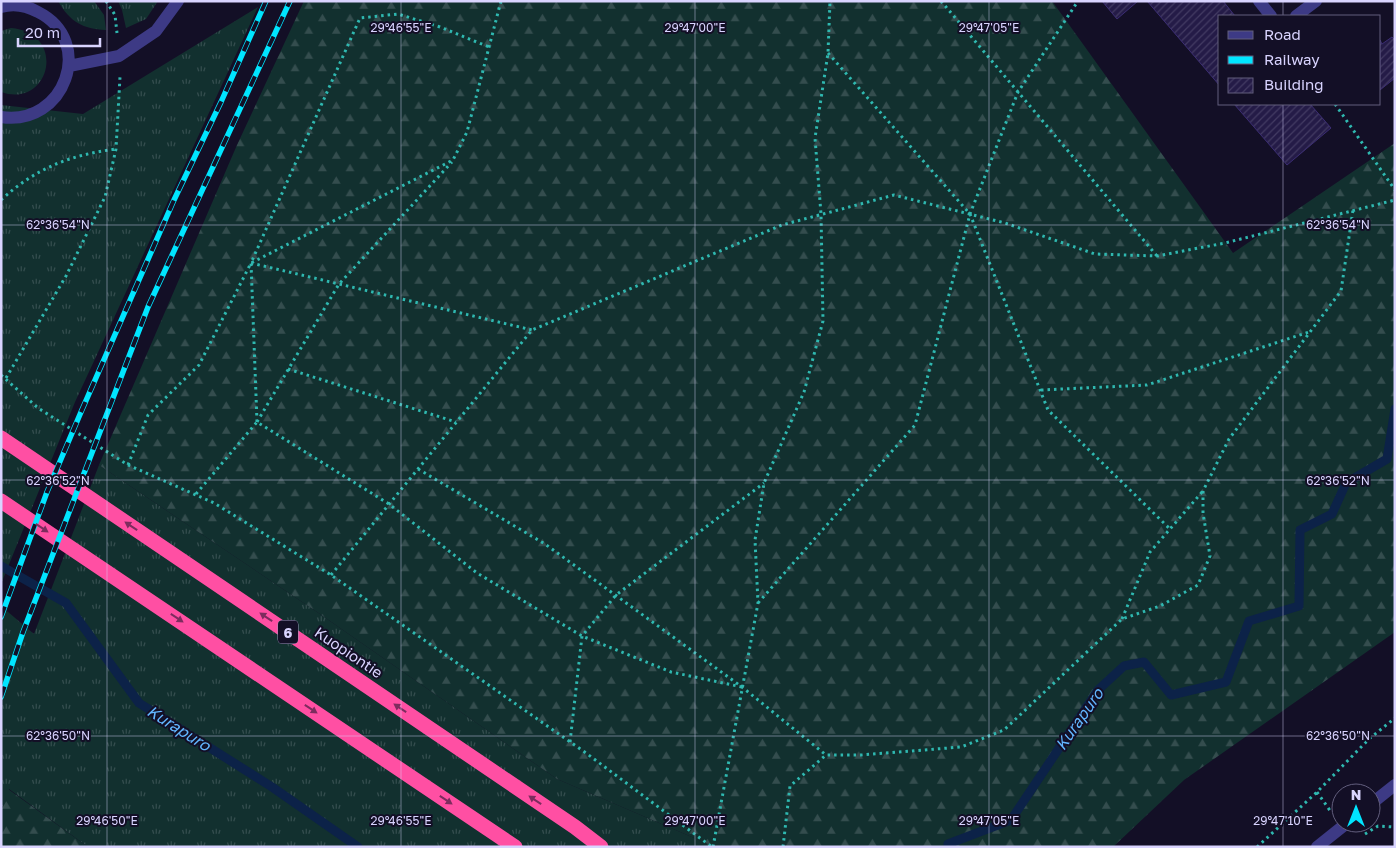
<svg xmlns="http://www.w3.org/2000/svg" width="1396" height="848" viewBox="0 0 1396 848" font-family="'Golos Text',sans-serif">
  <style>
    .grass { fill: url(#grass-tufts) }
    .forest { fill: url(#forest-firs) }
    .lines { fill: none; stroke-linecap: round; stroke-linejoin: round }
    .stream { stroke: #0c2248; stroke-width: 9 }
    .building { fill: url(#building-hatch); stroke: #3b2d73 }
    .path { stroke: #2fb8b0; stroke-width: 3; stroke-dasharray: 2.5 4; stroke-linecap: butt }
    .minor { stroke: #3d3a85; stroke-width: 12 }
    .highway { stroke: #ff4fa3; stroke-width: 15 }
    .rail-casing { stroke: #00e5ff; stroke-width: 5.5 }
    .rail { stroke: #130f26; stroke-width: 4; stroke-dasharray: 11; stroke-linecap: butt }
    .oneway { fill: #7d2c5e }
    .ticks { fill: none; stroke: #d9d4ff; stroke-width: 1; stroke-opacity: 0.45 }
    .labels { text-anchor: middle; dominant-baseline: central; stroke-width: 4; stroke-linejoin: round; paint-order: stroke }
    .shield { fill: #130f26; stroke: #9e99be; stroke-width: 1 }
    .shield-label { font-size: 14px; font-weight: bold; fill: #d9d4ff }
    .street-label { font-size: 15px; fill: #d9d4ff; stroke: #130f26 }
    .water-label { font-size: 16px; font-style: italic; fill: #62b6ff; stroke: #130f26 }
    .ticks-label { font-size: 12px; text-anchor: middle; fill: #d9d4ff; stroke: #130f26; stroke-width: 4; stroke-linejoin: round; paint-order: stroke }
  </style>
  <defs>
    <pattern id="grass-tufts" width="24" height="20" patternUnits="userSpaceOnUse" patternTransform="scale(1.25)"><rect width="24" height="20" fill="#12302f"/><path d="M3 7l-1-3M5 7V3M7 7l1-3M15 17l-1-3M17 17v-4M19 17l1-3" fill="none" stroke="#344d4e"/></pattern>
    <pattern id="forest-firs" width="22" height="20" patternUnits="userSpaceOnUse" patternTransform="scale(1.25)"><rect width="22" height="20" fill="#12302f"/><path d="M5 1l3.5 6h-7zM16 11l3.5 6h-7z" fill="#344d4e"/></pattern>
    <pattern id="building-hatch" width="6" height="6" patternUnits="userSpaceOnUse" patternTransform="scale(1.25)"><rect width="6" height="6" fill="#241b47"/><path d="M-1 1l2-2M0 6l6-6M5 7l2-2" fill="none" stroke="#433b63"/></pattern>
  </defs>
  <rect width="100%" height="100%" fill="#130f26"/>
  <path class="grass" d="M58,1h36l10,14 2,15c-23,-1 -36,-8 -48,-29z
    M118,1h40l-12,18 -20,9 -4,-18z
    M258,7l-183,395 -74,182v-479l82,9z
    M11,28c57,5 39,81 -10,64v-61z
    M99,465l218,147 240,167 158,68h-627l-79,-58 -8,22v-205l33,28z"/>
  <path class="forest" d="M304,1h748l181,252 162,-110v489l-211,148 -71,67h-398l-158,-68 -240,-167 -218,-147 138,-320z
    M8,789l80,58h-87v-36z"/>
  <g class="lines">
    <path class="stream" d="M1,566l65,37 73,100 133,84 86,60
      M949,847l-1,-3 63,-24 87,-130 26,-24 20,-4 27,33 55,-13 23,-61 50,-15 1,-76 32,-16 14,-31 41,-24 8,-50"/>
  </g>
  <path class="building" d="M1102,1h36l-21,18z
    M1147,1h76l12,15h-15v70z
    M1392,37l3,3v38l-15,12v-50l2,4z
    M1234,104h76l21,24 -44,37z"/>
  <g class="lines">
    <path class="path" d="M106,1l9,14 2,18
      M941,1l216,255
      M828,53l142,161 78,196 122,119
      M1335,104l60,86
      M1,200c35,-32 69,-45 115,-51
      M251,263l281,67
      M288,369l168,53
      M1,375l37,33 90,57 86,38 117,72 255,178 126,94
      M6,378l60,-102 39,-79 11,-48 4,-72
      M1041,390l106,-5 162,-53
      M257,422l-6,-159 109,-245 38,-4 42,13 49,20
      M257,422l82,-138 113,-122
      M128,465l20,-50 51,-50 52,-102 202,-103 14,-28 34,-131
      M418,469l127,75 197,143 84,68
      M196,494l61,-72 132,82 88,69 105,63 89,36 71,15
      M331,575l201,-245 250,-105 112,-30 111,28 90,31 62,2 68,-13 170,-43
      M758,603l157,-178 55,-211 48,-122 60,-91
      M1122,619l28,-67 53,-61
      M570,742l12,-106 34,-41 148,-112
      M1317,792l14,20
      M1365,834l13,-8 17,1
      M713,847l45,-244 -3,-63 9,-57 40,-91 19,-71 -2,-107 -6,-76 13,-85 2,-52
      M783,847l7,-61 36,-31h35l100,-8 43,-17 118,-111 38,-13 38,-21 12,-29 -7,-43v-22l26,-52 112,-148 12,-81
      M1257,847l60,-55 52,-53 26,-21"/>
    <path class="minor" d="M1259,1l12,15
      M1,7c13,-4 26,-1 37,5 58,29 27,115 -37,105
      M1296,16l20,-15
      M69,66l50,-10 37,-25 22,-30
      M1371,804l24,-19
      M1317,847l30,-24"/>
    <path class="highway" d="M1,438l574,389 26,20
      M1,501l514,346"/>
    <g class="rail-casing">
      <path id="rail" d="M1,617l46,-125 34,-80 93,-212 47,-98 45,-101
        M1,697l22,-65 125,-325 142,-306"/>
    </g>
    <use href="#rail" class="rail"/>
  </g>
  <defs><path id="oneway-solid" d="M-6-.8H1V-3.2L6.5 0L1 3.2V.8H-6Z" transform="scale(1.25)"/></defs>
  <g class="oneway">
    <use href="#oneway-solid" transform="translate(131 526) rotate(-146)"/>
    <use href="#oneway-solid" transform="translate(42 528) rotate(34)"/>
    <use href="#oneway-solid" transform="translate(266 617) rotate(-146)"/>
    <use href="#oneway-solid" transform="translate(177 618) rotate(34)"/>
    <use href="#oneway-solid" transform="translate(400 708) rotate(-146)"/>
    <use href="#oneway-solid" transform="translate(311 709) rotate(34)"/>
    <use href="#oneway-solid" transform="translate(446 800) rotate(34)"/>
    <use href="#oneway-solid" transform="translate(535 800) rotate(-146)"/>
  </g>
  <path class="ticks" d="M107,1v846M401,1v846M695,1v846M989,1v846M1283,1v15M1283,104v743M1,225h1394M1,480h1394M1,736h1394"/>
  <g class="labels">
    <rect class="shield" x="278" y="620.5" width="20" height="23" rx="4"/>
    <g class="shield-label">
      <text x="288" y="632">6</text>
    </g>
    <g class="street-label">
      <text transform="translate(349 652) rotate(34)">Kuopiontie</text>
    </g>
    <g class="water-label">
      <text transform="translate(1079 719) rotate(-55)">Kurapuro</text>
      <text transform="translate(179 728) rotate(32)">Kurapuro</text>
    </g>
  </g>
  <g class="ticks-label">
    <text x="401" y="32">29°46'55"E</text>
    <text x="695" y="32">29°47'00"E</text>
    <text x="989" y="32">29°47'05"E</text>
    <text x="58" y="229">62°36'54"N</text>
    <text x="1338" y="229">62°36'54"N</text>
    <text x="58" y="485">62°36'52"N</text>
    <text x="1338" y="485">62°36'52"N</text>
    <text x="58" y="740">62°36'50"N</text>
    <text x="1338" y="740">62°36'50"N</text>
    <text x="107" y="825">29°46'50"E</text>
    <text x="401" y="825">29°46'55"E</text>
    <text x="695" y="825">29°47'00"E</text>
    <text x="989" y="825">29°47'05"E</text>
    <text x="1283" y="825">29°47'10"E</text>
  </g>
  <rect width="1396" height="848" fill="none" stroke="#d9d4ff" stroke-width="5"/>
  <rect x="1218" y="15" width="162" height="90" fill="#130f26" stroke="#625e7d"/>
  <rect x="1228" y="31" width="25" height="8" fill="#3d3a85" stroke="#625e7d"/>
  <text x="1264" y="40" font-size="15" fill="#d9d4ff">Road</text>
  <rect x="1228" y="56" width="25" height="8" fill="#00e5ff" stroke="#625e7d"/>
  <text x="1264" y="65" font-size="15" fill="#d9d4ff">Railway</text>
  <rect x="1228" y="78" width="25" height="15" fill="url(#building-hatch)" stroke="#625e7d"/>
  <text x="1264" y="90" font-size="15" fill="#d9d4ff">Building</text>
  <g transform="translate(1356 808)"><circle r="24" fill="#130f26" stroke="#625e7d"/>
  <path d="M0-4L9 19L0 12L-9 19Z" fill="#00e5ff"/>
  <text y="-8" font-size="14" font-weight="bold" text-anchor="middle" fill="#d9d4ff">N</text>
  </g>
  <path d="M18 38v8h82v-8" fill="none" stroke="#d9d4ff" stroke-width="2.5"/>
  <text x="25" y="38" font-size="15" fill="#d9d4ff" stroke="#130f26" stroke-width="4" paint-order="stroke">20 m</text>
</svg>
